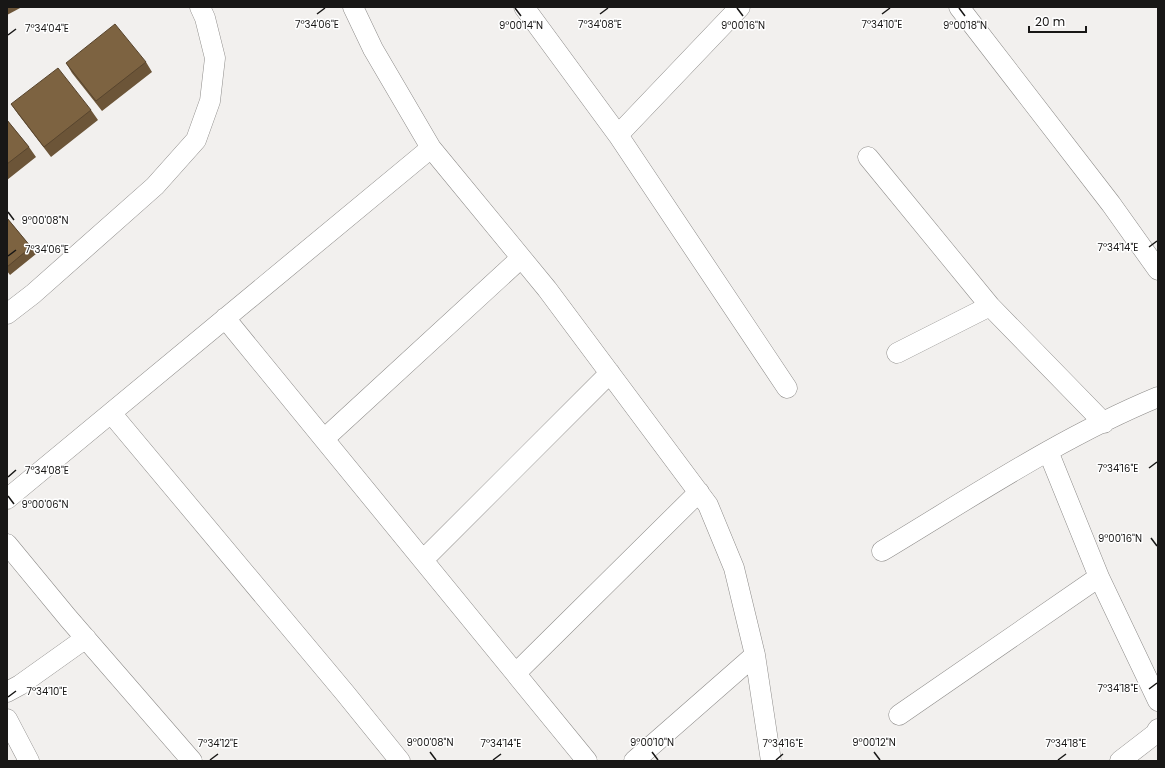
<svg xmlns="http://www.w3.org/2000/svg" width="1165" height="768" viewBox="0 0 1165 768" font-family="Poppins,sans-serif">
  <style>
    .lines { fill: none; stroke-linecap: round; stroke-linejoin: round }
    .minor-casing { stroke: #8d8b89; stroke-width: 21 }
    .minor { stroke: #fff; stroke-width: 20 }
    .wall { fill: #6c5538 }
    .building { fill: #7d6341; stroke: #58452e }
    .ticks { fill: none; stroke: #181716; stroke-width: 1.5 }
    .ticks-label { font-size: 10px; text-anchor: middle; fill: #181716; stroke: #fff; stroke-width: 3; stroke-linejoin: round; paint-order: stroke }
  </style>
  <rect width="100%" height="100%" fill="#f2f0ee"/>
  <g class="lines">
    <g class="minor-casing">
      <path id="minor" d="M353,7l20,42 58,99 116,141 161,216 26,63 21,87 16,106
        M524,7l94,128 169,253
        M959,7l152,197 47,66
        M618,135l122,-128
        M868,157l122,149
        M7,314l26,-20 122,-108 41,-46 14,-39 5,-43 -10,-40 -5,-11
        M225,318l362,443
        M897,353l93,-47 114,117
        M111,413l234,280 55,68
        M324,439l197,-181
        M1048,451l51,126 59,124
        M7,499l424,-351
        M7,544l61,74 124,143
        M882,551c90,-54 179,-114 276,-154
        M423,560l187,-187
        M516,673l183,-181
        M7,692l13,-7 66,-47
        M899,715l200,-138
        M7,719l22,42
        M634,761l121,-106
        M1120,761l35,-27 3,-5"/>
    </g>
    <use href="#minor" class="minor"/>
  </g>
  <path class="wall" d="M7,7h15l-15,8z
    M146,62l6,10 -50,39 -30,-38 -6,-10z
    M11,104l80,6 7,10 -47,37 -33,-43z
    M7,120l22,27 7,10 -29,23z
    M7,218l24,29 5,7 -26,21 -3,-4z"/>
  <path class="building" d="M115,24l31,38 -50,39 -30,-38z
    M58,68l33,42 -47,37 -33,-43z
    M7,120l22,27 -22,17z
    M7,218l24,29 -24,20z"/>
  <path class="ticks" d="M515,8l6,8M737,8l6,8M959,8l6,8M317,14l8,-6M600,14l8,-6M882,14l8,-6M8,35l8,-6M8,212l6,8M1149,247l8,-6M8,256l8,-6M1149,468l8,-6M8,477l8,-7M8,496l6,8M1151,538l6,8M1149,689l8,-6M8,697l8,-6M430,752l6,8M652,752l6,8M874,752l6,8M210,760l8,-6M493,760l8,-6M776,760l7,-6M1058,760l8,-6"/>
  <g class="ticks-label">
    <text x="317" y="28">7°34'06"E</text>
    <text x="600" y="28">7°34'08"E</text>
    <text x="882" y="28">7°34'10"E</text>
    <text x="521" y="29">9°00'14"N</text>
    <text x="743" y="29">9°00'16"N</text>
    <text x="965" y="29">9°00'18"N</text>
    <text x="47" y="32">7°34'04"E</text>
    <text x="45" y="224">9°00'08"N</text>
    <text x="1118" y="251">7°34'14"E</text>
    <text x="47" y="253">7°34'06"E</text>
    <text x="1118" y="472">7°34'16"E</text>
    <text x="47" y="474">7°34'08"E</text>
    <text x="45" y="508">9°00'06"N</text>
    <text x="1120" y="542">9°00'16"N</text>
    <text x="1118" y="692">7°34'18"E</text>
    <text x="47" y="695">7°34'10"E</text>
    <text x="430" y="746">9°00'08"N</text>
    <text x="652" y="746">9°00'10"N</text>
    <text x="874" y="746">9°00'12"N</text>
    <text x="218" y="747">7°34'12"E</text>
    <text x="501" y="747">7°34'14"E</text>
    <text x="783" y="747">7°34'16"E</text>
    <text x="1066" y="747">7°34'18"E</text>
  </g>
  <rect width="1165" height="768" fill="none" stroke="#181716" stroke-width="16"/>
  <path d="M1029 26v6h57v-6" fill="none" stroke="#181716" stroke-width="2"/>
  <text x="1035" y="26" font-size="12" fill="#181716" stroke="#ffffff" stroke-width="3" paint-order="stroke">20 m</text>
</svg>
